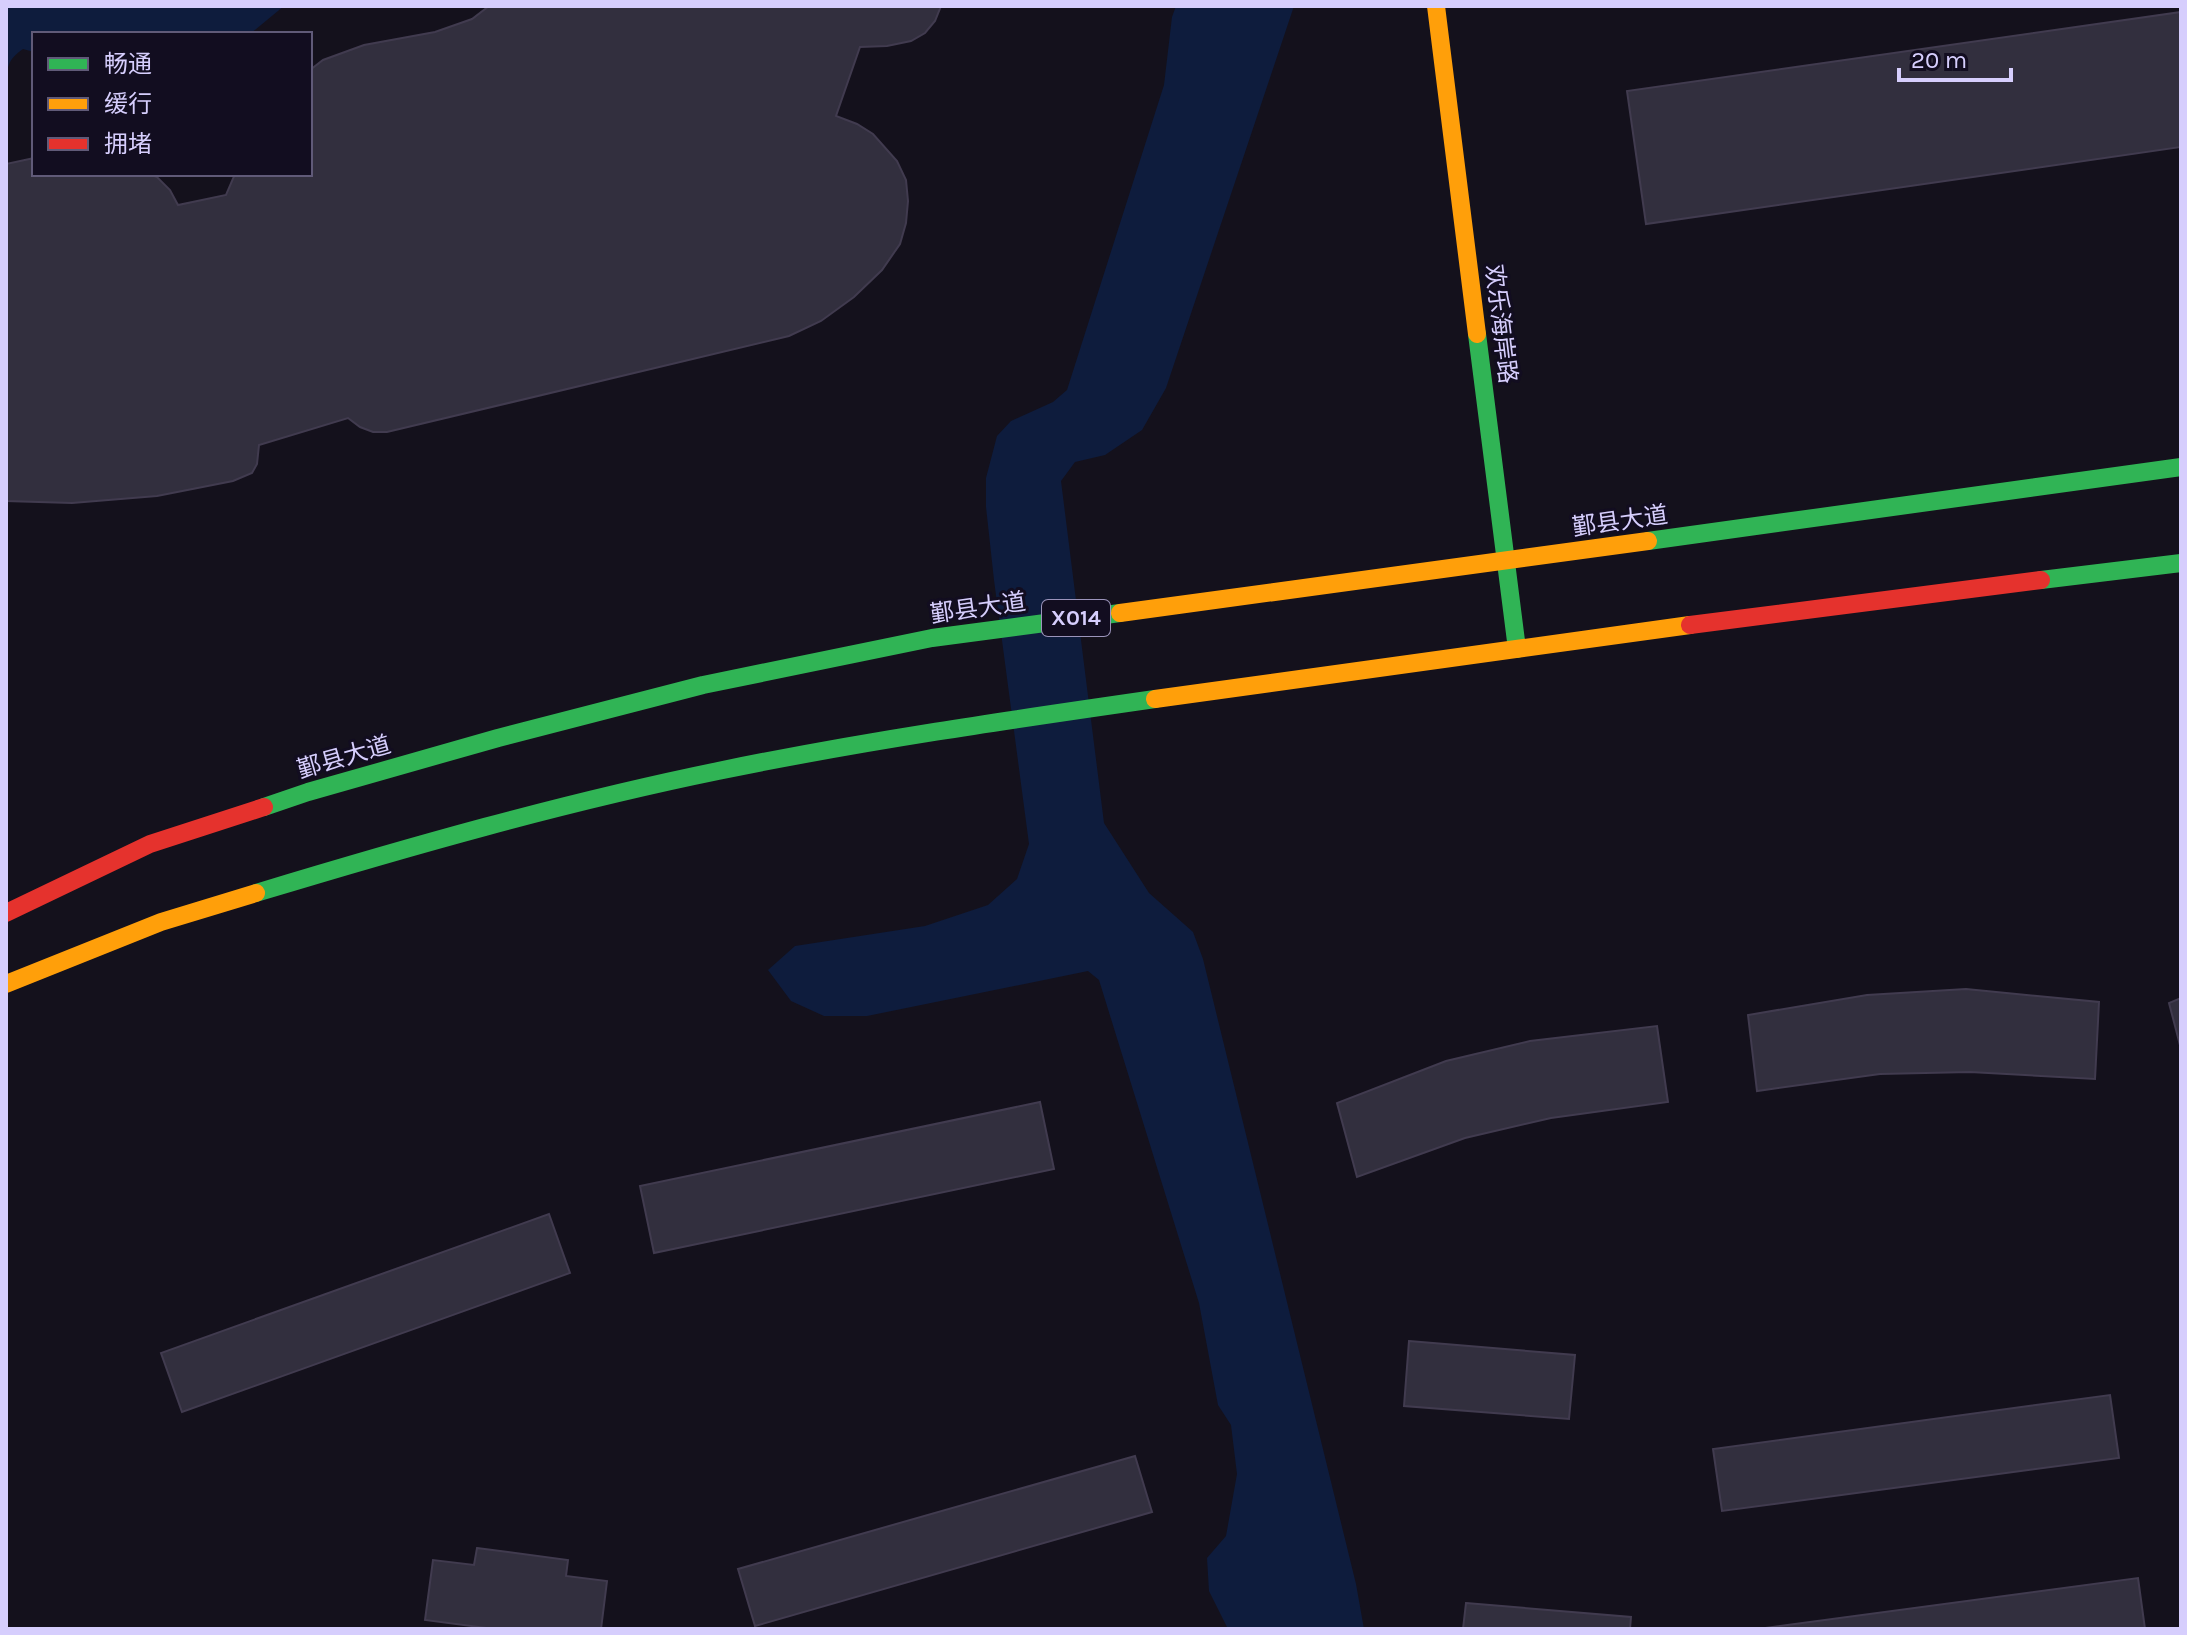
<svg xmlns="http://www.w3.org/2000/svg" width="2187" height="1635" viewBox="0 0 2187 1635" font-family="Karla,'Noto Sans SC',sans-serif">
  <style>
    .water { fill: #0e1c3d }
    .building { fill: #322f3e; stroke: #413b4f; stroke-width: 2 }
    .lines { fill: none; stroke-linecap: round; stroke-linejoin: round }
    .fast { stroke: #30b455; stroke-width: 18 }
    .slow { stroke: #ff9f0a; stroke-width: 18 }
    .jam { stroke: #e5322d; stroke-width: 18 }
    .labels { text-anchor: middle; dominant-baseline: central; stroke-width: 6; stroke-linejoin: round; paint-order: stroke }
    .shield { fill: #120d20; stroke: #9b94bb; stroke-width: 2 }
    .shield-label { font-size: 22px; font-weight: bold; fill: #d6cefd }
    .street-label { font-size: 24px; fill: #d6cefd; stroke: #120d20 }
  </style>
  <rect width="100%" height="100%" fill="#14111c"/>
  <path class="water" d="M6,6h278l-34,28h-216v18l-11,-3c-16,11 -16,19 -17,37z
    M1176,6h118l-128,382 -24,42 -37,25 -30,7 -14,19 43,342 45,70 44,39 10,27 153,625 8,45h-136l-19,-38 -2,-33 19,-22 11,-62 -6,-49 -13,-20 -19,-102 -100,-323 -11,-9 -221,45h-43l-33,-15 -23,-31 27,-24 130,-20 63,-21 29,-26 12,-35 -35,-264 -8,-73v-29l11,-42 14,-15 42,-19 14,-12 97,-305 8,-68z"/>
  <path class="building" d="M489,6h452l-6,15 -10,12 -14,8 -24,5 -27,1 -24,69 21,8 16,10 24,27 9,19 2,21 -2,22 -6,21 -18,26 -28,27 -33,24 -32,15 -402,96h-14l-13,-5 -12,-9 -89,27 -2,19 -5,9 -19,8 -76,15 -85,7 -66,-2v-337l28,-6v16h115l8,3 13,13 8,15 48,-10 9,-21h75v-104l13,-10 41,-15 71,-13 37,-13z
    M2181,12v135l-535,77 -19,-133z
    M1966,989l133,13 -4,77 -125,-7 -90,2 -123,17 -9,-76 119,-20z
    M2181,998v51l-12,-46z
    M1657,1026l11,76 -117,16 -86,20 -108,39 -20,-74 109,-42 84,-20z
    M1040,1102l14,67 -400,84 -14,-67z
    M549,1214l21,59 -388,139 -21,-59z
    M1409,1341l166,14 -6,64 -165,-13z
    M2110,1395l9,63 -397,53 -9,-62z
    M1135,1456l17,56 -397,114 -17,-57z
    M477,1548l91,12 -2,16 41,5 -6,48h-107l-69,-9 8,-60 41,5z
    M2138,1578l7,51h-387z
    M1466,1603l165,14 -1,12h-167z"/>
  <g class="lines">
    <path class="fast" d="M1477,334l40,315
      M1648,541l533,-74
      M2041,580l140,-17
      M264,807l44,-15 190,-54 205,-53 229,-47 188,-25
      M256,893c152,-46 306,-90 462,-122 145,-30 291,-51 437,-72"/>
    <path class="slow" d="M1436,6l41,328
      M1120,613l528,-72
      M1155,699l535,-74
      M6,984l155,-62 95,-29"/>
    <path class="jam" d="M1690,625l351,-45
      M6,913l144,-69 114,-37"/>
  </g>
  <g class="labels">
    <rect class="shield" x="1042" y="600" width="68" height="36" rx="6"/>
    <g class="shield-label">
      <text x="1076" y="618">X014</text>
    </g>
    <g class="street-label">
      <text transform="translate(1501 324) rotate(83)">欢乐海岸路</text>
      <text transform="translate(1620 521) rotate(-8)">鄞县大道</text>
      <text transform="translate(978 608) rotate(-8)">鄞县大道</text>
      <text transform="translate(344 757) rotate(-16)">鄞县大道</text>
    </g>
  </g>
  <rect width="2187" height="1635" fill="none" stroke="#d6cefd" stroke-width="16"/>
  <rect x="32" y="32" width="280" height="144" fill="#120d20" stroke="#605a78" stroke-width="2"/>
  <rect x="48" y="58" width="40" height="12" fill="#30b455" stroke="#605a78" stroke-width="2"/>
  <text x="104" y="72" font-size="24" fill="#d6cefd">畅通</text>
  <rect x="48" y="98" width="40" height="12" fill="#ff9f0a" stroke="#605a78" stroke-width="2"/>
  <text x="104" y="112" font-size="24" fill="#d6cefd">缓行</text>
  <rect x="48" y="138" width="40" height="12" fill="#e5322d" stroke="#605a78" stroke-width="2"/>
  <text x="104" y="152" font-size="24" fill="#d6cefd">拥堵</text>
  <path d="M1899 68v12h112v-12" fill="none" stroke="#d6cefd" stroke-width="4"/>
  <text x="1911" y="68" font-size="24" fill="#d6cefd" stroke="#120d20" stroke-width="6" paint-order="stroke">20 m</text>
</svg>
